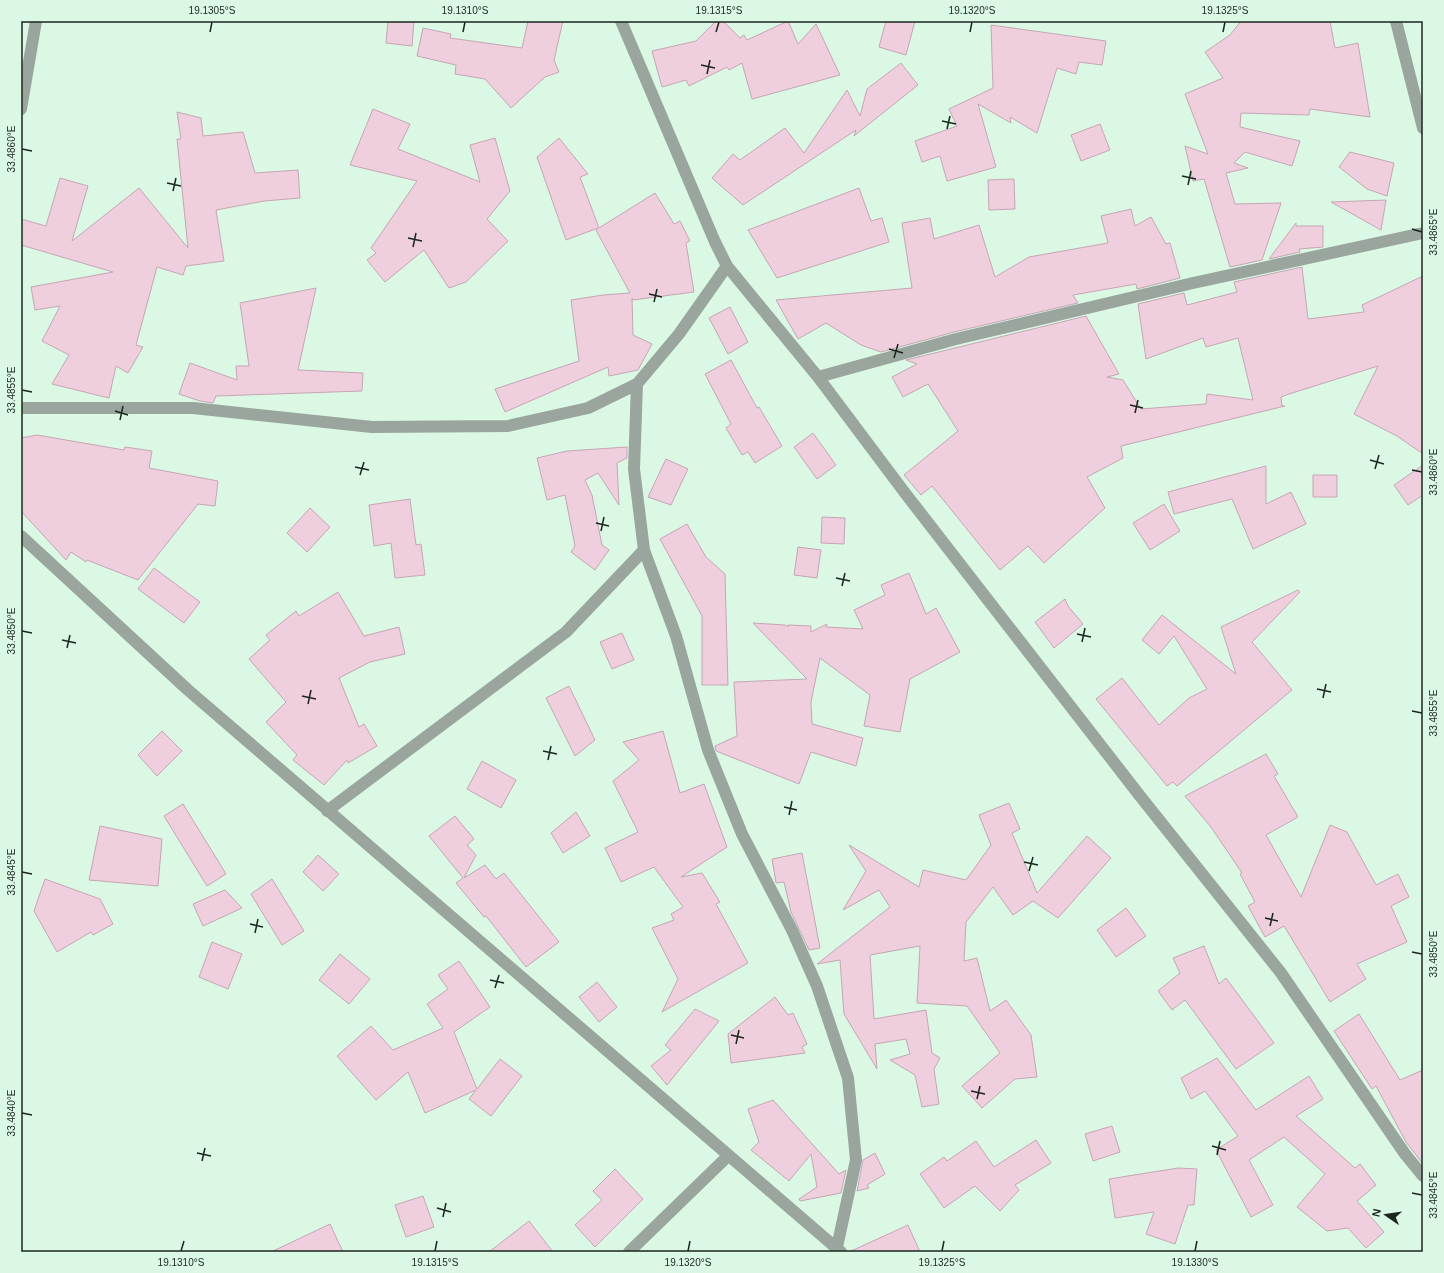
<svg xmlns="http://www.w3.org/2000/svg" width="1444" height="1273" viewBox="0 0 1444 1273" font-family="Arial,sans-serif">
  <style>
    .building { fill: #efcedd; stroke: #c6a6b4 }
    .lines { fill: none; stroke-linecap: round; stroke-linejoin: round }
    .minor { stroke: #99a59d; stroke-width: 12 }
    .ticks { fill: none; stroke: #1b261f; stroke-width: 1.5 }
    .neatline { fill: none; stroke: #1b261f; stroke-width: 1.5 }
    .ticks-label { font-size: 10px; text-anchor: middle; fill: #1b261f }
  </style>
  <rect width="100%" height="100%" fill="#daf8e4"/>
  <path class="building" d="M388,21h26l-2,25 -26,-3z
    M528,21h35l-9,39 5,12 -14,5 -34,31 -26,-29 -30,-5 1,-9 -39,-9 6,-28 28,6 -1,4 72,10z
    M716,21h7l17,17 4,-3 3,5 41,-19 10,23 18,-20 24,51 -88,24 -10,-36 -13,7 -2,-3 -38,19 -3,-6 -24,7 -10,-36 44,-10z
    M886,21h29l-9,34 -27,-8z
    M1241,21h89l5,27 23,-5 12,74 -60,-8 -1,6 -68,-2 -1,14 60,14 -8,25 -47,-14 -11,11 14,5 -22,5 9,31 46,-1 -19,57 -32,7 -26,-88 -11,2 -8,-35 23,8 -23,-60 38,-16 -18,-26 25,-17z
    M991,25l115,16 -4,24 -23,-3 -3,12 -19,-6 -20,65 -27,-16 1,6 -33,-19 18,63 -49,14 -7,-25 -18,6 -7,-21 42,-15 -8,-17 44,-21z
    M901,63l17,22 -64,51 2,-6 -113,75 -31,-27 21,-24 7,6 45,-32 19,25 43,-63 13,26 7,-27z
    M373,109l37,15 -12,25 82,33 -10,-37 25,-7 15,53 -23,28 21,22 -42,41 -17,6 -25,-38 -39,32 -18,-22 9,-7 -5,-5 46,-67 -67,-16z
    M177,112l24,6 2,18 40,-4 12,41 43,-3 2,28 -36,3 -48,9 8,51 -38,5 -3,9 -26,-8 -21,78 7,2 -15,26 -12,-7 -7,32 -57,-14 17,-29 -27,-14 18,-35 -25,4 -4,-23 82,-15 -92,-27v-26l25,7 14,-48 28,8 -16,55 67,-53 49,60 -11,-109h4z
    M1100,124l10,26 -29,11 -10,-26z
    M559,138l29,36 -8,3 19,51 56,-35 19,31 6,-3 10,20 -4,2 8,49 -61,8 -1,-2 1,37 19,9 -14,26 -29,6 -1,-9 -103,45 -10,-23 84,-28 -8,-61 32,-5 27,-2 -34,-63 2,-2 -32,12 -29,-83z
    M1350,152l44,11 -7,33 -20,-7 -28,-22z
    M1014,179l1,30 -26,1 -1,-30z
    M859,188l12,33 11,-3 7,24 -112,36 -29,-48z
    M1386,200l-5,30 -50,-28z
    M1131,209l4,17 16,-9 15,27 4,-1 10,35 -43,11 -1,-5 -63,11 5,8 -124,29 -73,20 -20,-7 -35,-22 -28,16 -22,-39 136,-12 -10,-65 28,-5 4,21 45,-14 16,52 34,-20 79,-14 -7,-27z
    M1296,223v3h27v21l-24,2 1,3 -31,7z
    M1302,267l6,52 56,-7 -2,-7 61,-29v178l-26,-18 -43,-22 24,-48 -92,29 -5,2 1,9h3l-164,40 2,12 -36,19 18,31 -61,55 -16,-17 -28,24 -68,-84 -11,9 -17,-20 54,-44 -30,-47 -25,13 -11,-20 25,-13 -11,-4 180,-44 33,58 -12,3 16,3 18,29 65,-5 1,-10 46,6 -15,-62 -32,9 -3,-9 -57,21 -8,-55 46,-11 3,12 50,-13 -3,-10z
    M316,288l-18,82 65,3 -1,18 -146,5 -3,7 -13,-2 -21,-7 11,-31 47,17 -1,-14h13l-9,-63z
    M730,307l18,35 -20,12 -19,-36z
    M731,360l26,48 2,-1 23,39 -27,17 -7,-11 -6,3 -16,-27 5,-4 -26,-50z
    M813,433l23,32 -19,14 -23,-32z
    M37,435l87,15 1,-3 27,4 -3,17 69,13 -3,25 -17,-2 -60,76 -51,-20 -1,2 -15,-10 -5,8 -45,-49v-73z
    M627,447v11l-10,5 2,42 -21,-32 -13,7 7,15 10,50 7,5 -14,20 -24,-18 4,-6 -10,-51 -18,5 -10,-42 30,-7z
    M666,459l22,10 -17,36 -23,-8z
    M1423,465v30l-15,10 -14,-20z
    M1266,466v38l25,-12 15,32 -53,25 -21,-50 -58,15 -6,-22z
    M1313,475h24v22h-24z
    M410,499l6,46 5,-1 4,31 -30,3 -4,-35 -17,3 -5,-41z
    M1164,504l16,27 -30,19 -17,-27z
    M310,508l20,19 -23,25 -20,-19z
    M822,517l23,1 -1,26 -23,-1z
    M687,524l19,33 19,17 3,111h-26v-69l-42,-77z
    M798,547l23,3 -4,28 -23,-3z
    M154,568l46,34 -16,21 -46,-34z
    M909,573l17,41 10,-6 24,44 -50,27 -10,53 -36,-6 6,-31 -50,-37 -9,44 1,22 51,14 -7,28 -45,-14 -12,32 -83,-33 -1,-5 22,-10 -3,-54 73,-3 -54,-56 32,2 3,2v-2l23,1v6l16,-8 -1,3 37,2 -9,-19 31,-15 -4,-10z
    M1298,590l2,2 -48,50 40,48 -115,96 -4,-4 -6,4 -71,-87 26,-21 37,47 30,-27 18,-9 -33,-53 -15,18 -17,-14 20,-25 74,59 -15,-47z
    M338,592l26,44 35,-9 6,27 -35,8 -31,16 20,49 5,-3 13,22 -29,17 -1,-3 -23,25 -31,-25 4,-5 -31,-33 20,-20 -37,-43 21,-19 -4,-5 30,-24 3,5z
    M1065,599l3,7 15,18 -29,24 -19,-26z
    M622,633l12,27 -22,9 -12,-27z
    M569,686l26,54 -20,16 -29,-58z
    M162,731l20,20 -25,25 -19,-21z
    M663,731l17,62 24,-9 23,63 -46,30 21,-4 18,29 -4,2 32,59 -86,49 16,-33 -26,-51 22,-8 -3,-6 12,-7 -29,-40 -33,15 -16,-34 33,-16 -25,-51 26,-21 -16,-18z
    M1266,754l12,20 -4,2 24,41 -32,18 35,62 29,-72 17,7 29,53 22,-11 11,23 -18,9 16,36 -50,22 9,15 -36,23 -46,-76 -19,11 -17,-31 7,-4 -15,-28 2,-1 -31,-46 -26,-31z
    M482,761l34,19 -15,28 -34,-19z
    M1009,803l11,26 -8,4 25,60 50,-57 24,22 -53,60 -25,-17 -20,14 -20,-28 -27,35 -2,39 13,-3 13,53 16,-11 25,35 6,42 -22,2 -33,29 -20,-22 38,-33 -33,-47 -50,-3 3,-57 -50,9 4,64 52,-9 6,43 8,5 -6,11 5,35 -17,3 -7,-32 -25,-15 20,-6 -4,-15 -31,5 2,25 -33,-55 -4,-54 -23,4 73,-57 -11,-17 -36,20 23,-39 -17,-26 70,42 4,-17 43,10 25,-35 -12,-30z
    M183,804l43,70 -19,12 -43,-70z
    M576,812l14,24 -27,17 -12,-20z
    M455,816l19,23 -7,6 9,10 -12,23 21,-13 11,14 8,-6 55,69 -33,25 -40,-51 -2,1 -28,-34 7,-5 -34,-42z
    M100,826l62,13 -4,47 -69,-6z
    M802,853l18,95 -11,2 -18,-38 -7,-30 -8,1 -4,-24z
    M318,855l21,19 -16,17 -20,-19z
    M45,879l55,20 13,25 -20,11 -2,-3 -34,20 -23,-41z
    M272,879l32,52 -22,14 -31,-51z
    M225,890l17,18 -39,18 -10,-22z
    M1126,908l20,28 -30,21 -19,-27z
    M212,942l30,12 -14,35 -29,-12z
    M1204,946l15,38 7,-6 48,65 -38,26 -51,-69 -13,10 -14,-19 22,-18 -7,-15z
    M340,954l30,25 -21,25 -30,-24z
    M459,961l31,46 -36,25 23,57 23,-30 22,17 -31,40 -22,-17 7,-9 -51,23 -17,-41 -32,28 -39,-44 34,-30 22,24 50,-22 -16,-24 21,-15 -10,-14z
    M597,982l20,25 -18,15 -20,-25z
    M775,997l13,18 5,-2 14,31 -5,3 3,6 -74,10 -3,-29z
    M695,1009l24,12 -52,64 -16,-19 20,-16 -6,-5z
    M1359,1014l41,66 23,-10v94l-17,-22 -30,-56 -4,3 -38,-58z
    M1217,1058l39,52 53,-34 14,23 -27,17 59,52 5,-4 16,21 -19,16 27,31 -18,16 -18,-20 -21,3 -30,-24 28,-33 -41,-37 -35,23 24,45 -22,12 -35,-67 22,-14 -33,-45 -14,8 -10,-21z
    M773,1100l66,74 7,-4 -5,23 -41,8 -1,-2 18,-12 -6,-33 -22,27 -38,-31 8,-8 -11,-33z
    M1112,1126l8,26 -27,9 -8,-27z
    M1036,1140l15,23 -36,22 4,5 -19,21 -25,-25 -31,22 -24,-34 24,-17 3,4 29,-20 18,26z
    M875,1153l10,21 -18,11 2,3 -12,3 6,-31z
    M1178,1168l19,1 -3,36h-6l-13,39 -29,-10 8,-22 -39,6 -6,-39z
    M615,1169l28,30 -48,48 -20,-22 27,-25 -9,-9z
    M423,1196l11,31 -28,10 -11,-32z
    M529,1221l24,31h-64z
    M330,1224l13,28h-72z
    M908,1225l12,27h-71z"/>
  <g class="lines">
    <path class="minor" d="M621,21l94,221 12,24 91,111 87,116 235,303 141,177 124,181 18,22
      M1396,21l27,107
      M21,109l15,-88
      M818,377l138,-38 237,-56 230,-50
      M637,384l-3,85 10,81 32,86 32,114 34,84 50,96 25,56 31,92 8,82 -19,87
      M21,408h172l179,19 136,-1 80,-18 49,-24 42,-50 48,-68
      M21,536l167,154 653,562
      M327,811l239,-179 78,-82
      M629,1252l99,-96"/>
  </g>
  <path class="ticks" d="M210,32l2,-10M463,32l2,-10M716,32l3,-10M970,32l2,-10M1223,32l2,-10M701,65l14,3M707,74l3,-14M942,121l14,3M947,129l3,-13M22,149l10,2M1182,176l14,3M167,183l14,3M1188,185l3,-14M173,191l3,-13M1412,229l10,3M408,238l14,3M413,247l3,-14M649,294l13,3M654,302l3,-13M889,349l14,4M894,358l4,-14M22,390l10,2M1130,405l13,3M115,411l13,4M1135,413l3,-13M120,420l3,-14M1370,460l14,4M355,467l14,3M1375,469l4,-14M1412,470l10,2M360,475l4,-13M596,523l13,3M601,531l3,-14M836,578l14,3M842,586l3,-13M22,631l10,2M1077,634l14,3M62,640l14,3M1082,642l3,-14M67,648l3,-13M1317,689l14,3M302,696l14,3M1323,698l3,-14M308,704l3,-14M1412,711l10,2M543,751l14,3M548,760l3,-14M784,807l13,3M789,815l3,-14M1024,862l14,3M1029,871l4,-14M22,872l10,2M1265,918l13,3M250,924l13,3M1270,926l3,-13M255,933l3,-14M1412,952l10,2M490,980l14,3M495,988l4,-13M731,1035l13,3M736,1044l3,-14M971,1091l14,3M977,1099l3,-13M22,1113l10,2M1212,1146l14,4M197,1153l14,3M1217,1155l3,-14M202,1161l3,-13M1412,1193l10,2M437,1208l14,4M443,1217l3,-14M181,1251l3,-10M435,1251l2,-10M688,1251l2,-10M942,1251l2,-10M1195,1251l2,-10"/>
  <rect width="1444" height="1273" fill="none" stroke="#daf8e4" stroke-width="44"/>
  <g transform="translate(1386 1215) rotate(283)" stroke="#daf8e4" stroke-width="3" paint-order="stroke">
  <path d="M0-3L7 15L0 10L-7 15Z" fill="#1b261f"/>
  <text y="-6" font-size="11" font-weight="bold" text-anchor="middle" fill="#1b261f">N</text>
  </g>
  <rect x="22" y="22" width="1400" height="1229" class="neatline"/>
  <g class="ticks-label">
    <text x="212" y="14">19.1305°S</text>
    <text x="465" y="14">19.1310°S</text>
    <text x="719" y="14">19.1315°S</text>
    <text x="972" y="14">19.1320°S</text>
    <text x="1225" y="14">19.1325°S</text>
    <text transform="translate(11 149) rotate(-90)" y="4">33.4860°E</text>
    <text transform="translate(1433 232) rotate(-90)" y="4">33.4865°E</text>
    <text transform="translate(11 390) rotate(-90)" y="4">33.4855°E</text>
    <text transform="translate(1433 472) rotate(-90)" y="4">33.4860°E</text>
    <text transform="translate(11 631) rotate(-90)" y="4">33.4850°E</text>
    <text transform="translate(1433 713) rotate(-90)" y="4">33.4855°E</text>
    <text transform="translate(11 872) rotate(-90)" y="4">33.4845°E</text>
    <text transform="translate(1433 954) rotate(-90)" y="4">33.4850°E</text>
    <text transform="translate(11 1113) rotate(-90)" y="4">33.4840°E</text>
    <text transform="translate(1433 1195) rotate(-90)" y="4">33.4845°E</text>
    <text x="181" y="1266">19.1310°S</text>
    <text x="435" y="1266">19.1315°S</text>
    <text x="688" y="1266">19.1320°S</text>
    <text x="942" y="1266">19.1325°S</text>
    <text x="1195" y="1266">19.1330°S</text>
  </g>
</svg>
